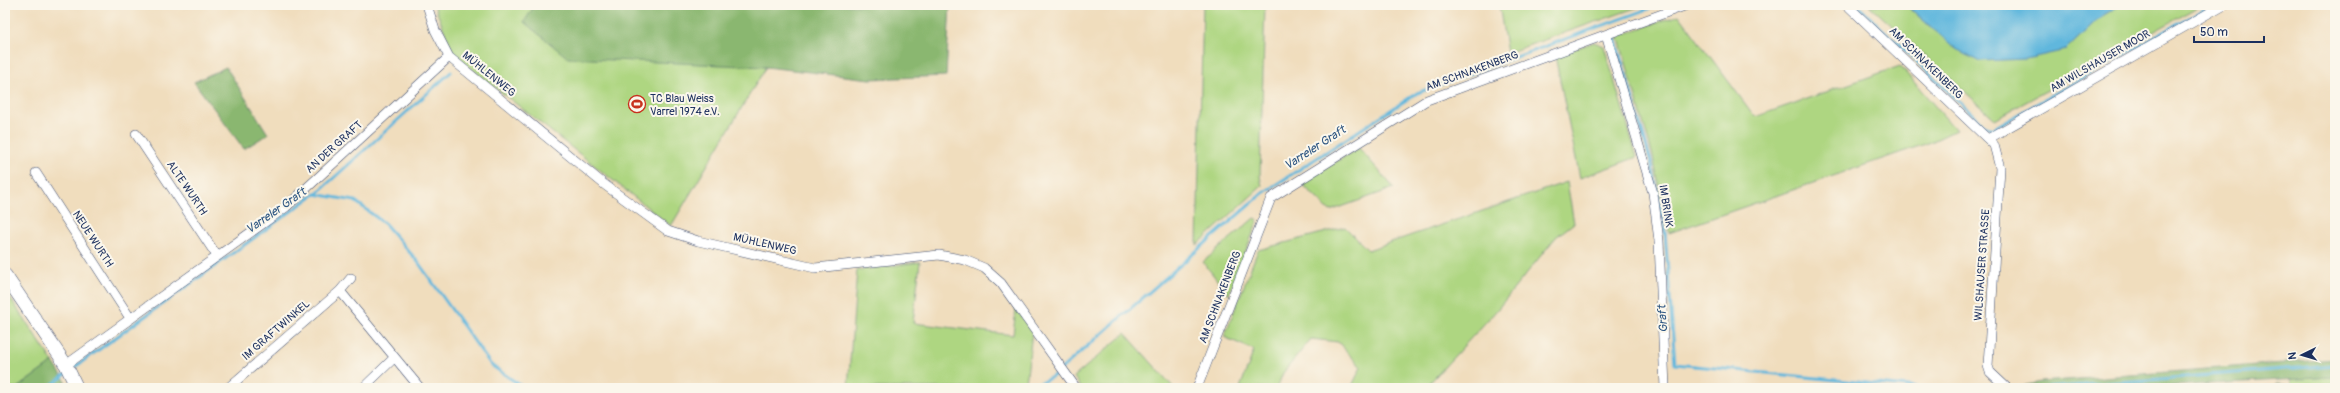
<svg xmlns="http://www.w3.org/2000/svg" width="2340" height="393" viewBox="0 0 2340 393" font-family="Pangolin,sans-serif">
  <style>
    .green { fill: #aed681; stroke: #648270 }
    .forest { fill: #8ab76f; stroke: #527366 }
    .water { fill: #60b7dd; stroke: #3e739e }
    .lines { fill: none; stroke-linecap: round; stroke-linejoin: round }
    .stream { stroke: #60b7dd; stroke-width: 3 }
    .street-casing { stroke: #3b496c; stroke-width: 10 }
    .secondary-casing { stroke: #3b496c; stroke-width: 14 }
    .street { stroke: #fff; stroke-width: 9 }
    .secondary { stroke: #fff; stroke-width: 13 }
    .labels { text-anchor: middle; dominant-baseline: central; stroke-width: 4; stroke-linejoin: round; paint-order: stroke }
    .street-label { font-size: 11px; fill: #1b2f5e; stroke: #fbf7ec }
    .poi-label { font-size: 11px; fill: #1b2f5e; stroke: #fbf7ec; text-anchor: start }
    .water-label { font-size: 12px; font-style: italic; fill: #305884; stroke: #fbf7ec }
  </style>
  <rect width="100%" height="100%" fill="#fbf7ec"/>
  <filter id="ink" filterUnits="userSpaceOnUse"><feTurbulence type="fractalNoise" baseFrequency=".025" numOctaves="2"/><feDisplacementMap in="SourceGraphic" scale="8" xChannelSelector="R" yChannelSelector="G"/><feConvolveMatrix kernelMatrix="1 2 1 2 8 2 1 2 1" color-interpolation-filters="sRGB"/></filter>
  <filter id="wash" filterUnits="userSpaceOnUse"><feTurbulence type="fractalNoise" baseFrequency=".012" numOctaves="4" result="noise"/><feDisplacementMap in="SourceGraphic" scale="16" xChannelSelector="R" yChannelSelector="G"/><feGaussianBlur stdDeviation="0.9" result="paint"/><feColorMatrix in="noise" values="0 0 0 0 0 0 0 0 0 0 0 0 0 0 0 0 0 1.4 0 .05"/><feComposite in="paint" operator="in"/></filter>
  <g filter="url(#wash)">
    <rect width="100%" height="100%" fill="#f0ddbd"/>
    <path class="green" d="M434,5h98l1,3 156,54 77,5 -95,159 -217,-171z
      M1203,5h62l-5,171 2,10 -65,59z
      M1499,5h145l-137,48z
      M1869,5h37l29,26 131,19 33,-32 21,-13h82l-207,114z
      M1679,15l76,102 145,-51 56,64 -25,12 -262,91 -17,-80 -34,-117z
      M1594,42l10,4 33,111 -57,21 -25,-122z
      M1359,148l35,40 -64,23 -29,-28z
      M1567,182l7,41 -18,14 -60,74 -71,77h-74l10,-21 -23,-25 -27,-3 -28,34 -6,15h-37l14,-38 -30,-13 34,-87 87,-23 23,23z
      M1254,218l4,2 -29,75 -26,-33z
      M920,262l-7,61 100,12 3,-27 16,24 -6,52 -7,4h-171l9,-118z
      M5,290l48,72 -36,26h-12z
      M1125,333l49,55h-93l-7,-11z
      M2335,377v11h-59v-4l15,1v-6z"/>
    <path class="forest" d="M532,5h418l-4,71 -76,3 -104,-12 -198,-9 -44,-36 9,-14z
      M226,67l42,67 -24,15 -50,-67z
      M2335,359v18l-201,11 -116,-1 22,-5z
      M53,362l13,20 -10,6h-39z"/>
    <path class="water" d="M1906,5h214l-21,13 -33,32 -40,9 -46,2 -24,-12z"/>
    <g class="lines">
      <path class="stream" d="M1857,5l127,120 8,4 220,-124
        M1614,36l37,126 14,70 10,132 242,24
        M316,194l135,-122
        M72,369l243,-175 40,7 30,23 33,38 73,103 33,23
        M48,388l18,-14
        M1030,388l22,-11 211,-184 154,-100 242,-88
        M2047,388l288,-23"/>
    </g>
  </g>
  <g filter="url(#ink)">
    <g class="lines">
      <g class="street-casing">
        <path id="street" d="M427,5l8,25 14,27 156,128 63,46 30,10 117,27 124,-13 26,5 19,8 17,15 75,105
          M1847,5l147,140 6,23 -12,198 2,6 17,16
          M1606,35l47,158 6,48 6,147
          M136,134l81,122
          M1988,139l235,-134
          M36,173l94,145
          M340,291l11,-13
          M66,365l220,-158 163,-150
          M228,388l112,-97 80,97
          M363,388l31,-30
          M1197,388l74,-190 156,-98 260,-95"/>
      </g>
      <g class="secondary-casing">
        <path id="secondary" d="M5,275l61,90 11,23"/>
      </g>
      <use href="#street" class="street"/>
      <use href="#secondary" class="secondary"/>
    </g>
  </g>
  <defs>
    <g id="stadium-ring" transform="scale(0.9)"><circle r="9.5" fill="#fbf7ec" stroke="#c8321e" stroke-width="1.5"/><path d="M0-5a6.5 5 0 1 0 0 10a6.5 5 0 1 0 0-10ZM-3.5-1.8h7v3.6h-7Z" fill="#c8321e"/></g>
  </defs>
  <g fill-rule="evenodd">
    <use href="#stadium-ring" x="637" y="104"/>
  </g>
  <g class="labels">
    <g class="street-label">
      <text transform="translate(2100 61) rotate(-30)">AM WILSHAUSER MOOR</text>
      <text transform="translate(1926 63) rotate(44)">AM SCHNAKENBERG</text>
      <text transform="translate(1472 71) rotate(-20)">AM SCHNAKENBERG</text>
      <text transform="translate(489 74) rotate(39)">MÜHLENWEG</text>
      <text transform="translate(334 147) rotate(-42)">AN DER GRAFT</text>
      <text transform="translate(187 188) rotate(56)">ALTE WURTH</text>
      <text transform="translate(1666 206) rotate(81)">IM BRINK</text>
      <text transform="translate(93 239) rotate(57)">NEUE WURTH</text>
      <text transform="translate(765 244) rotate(13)">MÜHLENWEG</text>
      <text transform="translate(1982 265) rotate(-86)">WILSHAUSER STRASSE</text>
      <text transform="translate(1220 297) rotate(-69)">AM SCHNAKENBERG</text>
      <text transform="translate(276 330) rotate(-41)">IM GRAFTWINKEL</text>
    </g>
    <g class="poi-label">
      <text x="650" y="98">TC Blau Weiss<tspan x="650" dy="13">Varrel 1974 e.V.</tspan></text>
    </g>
    <g class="water-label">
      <text transform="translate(1315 148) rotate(-33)">Varreler Graft</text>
      <text transform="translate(276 211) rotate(-35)">Varreler Graft</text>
      <text transform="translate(1663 319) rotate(-94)">Graft</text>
    </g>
  </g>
  <rect width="2340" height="393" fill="none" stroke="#fbf7ec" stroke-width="20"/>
  <g transform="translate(2302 355) rotate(265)" stroke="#fbf7ec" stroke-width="3" paint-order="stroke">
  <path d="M0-3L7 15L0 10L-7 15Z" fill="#1b2f5e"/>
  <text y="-6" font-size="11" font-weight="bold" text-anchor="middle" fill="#1b2f5e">N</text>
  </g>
  <path d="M2194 36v6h70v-6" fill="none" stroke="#1b2f5e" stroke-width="2"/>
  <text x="2200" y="36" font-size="12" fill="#1b2f5e" stroke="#fbf7ec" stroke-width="3" paint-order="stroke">50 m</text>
</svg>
